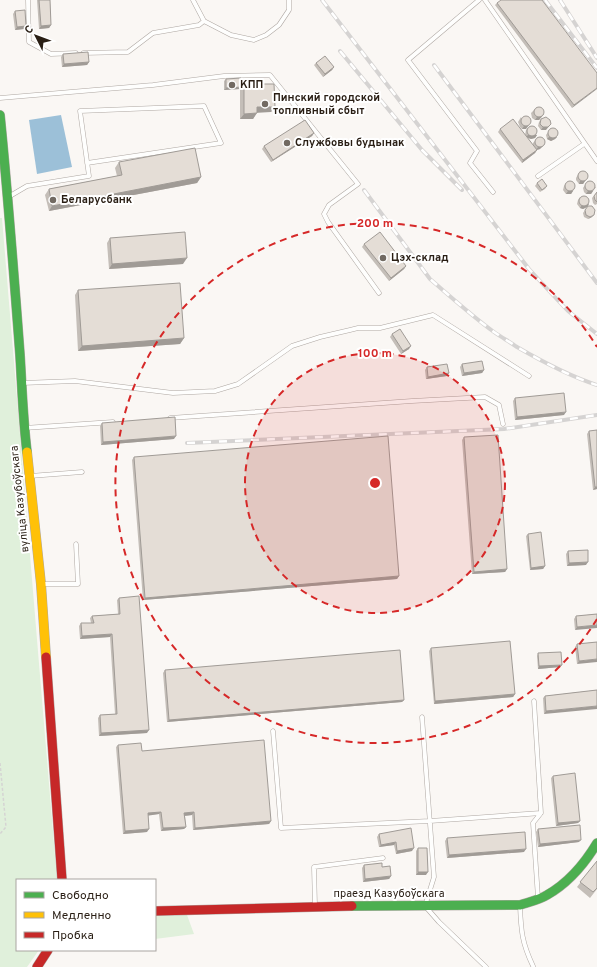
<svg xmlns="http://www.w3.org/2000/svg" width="597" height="967" viewBox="0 0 597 967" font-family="Overpass,sans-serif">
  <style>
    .green { fill: #e0f0db }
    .water { fill: #9cc0d8 }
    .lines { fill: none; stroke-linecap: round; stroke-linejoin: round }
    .lane-casing { stroke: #aea7a2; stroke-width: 5 }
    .fast-casing { stroke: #aea7a2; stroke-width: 10 }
    .slow-casing { stroke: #aea7a2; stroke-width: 10 }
    .jam-casing { stroke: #aea7a2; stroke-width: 10 }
    .path { stroke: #d5d4d3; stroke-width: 1.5; stroke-dasharray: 3 2; stroke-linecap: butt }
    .lane { stroke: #fefefd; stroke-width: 4 }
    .fast { stroke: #4caf50; stroke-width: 9 }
    .slow { stroke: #ffc107; stroke-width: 9 }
    .jam { stroke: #c62828; stroke-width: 9 }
    .rail-casing { stroke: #d5d3d2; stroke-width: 4 }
    .rail { stroke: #fff; stroke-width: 2.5; stroke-dasharray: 8; stroke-linecap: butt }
    .wall { fill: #c4beb8 }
    .shaded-wall { fill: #a09b96 }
    .building { fill: #e4ddd6; stroke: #a09b96 }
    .ring { fill: none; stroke: #d62828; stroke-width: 2; stroke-dasharray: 7 5 }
    .poi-dot { fill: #726a62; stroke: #fff; stroke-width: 1.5 }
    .labels { text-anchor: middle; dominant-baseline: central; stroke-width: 4; stroke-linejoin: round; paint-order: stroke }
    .poi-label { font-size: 11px; font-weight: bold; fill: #291e14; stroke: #fff; text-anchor: start }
    .street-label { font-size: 11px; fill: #291e14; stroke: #fff }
    .centre { fill: #d62828; stroke: #fff; stroke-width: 2 }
    .ring-label { font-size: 12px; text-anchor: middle; font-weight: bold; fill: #d62828; stroke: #fff; stroke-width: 4; stroke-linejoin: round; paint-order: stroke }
  </style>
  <rect width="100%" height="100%" fill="#faf7f4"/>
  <path class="green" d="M0,218h2l55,662h-40v70h22l-12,17h-27z
    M187,915l7,19 -39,5v-23z"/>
  <path class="water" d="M61,115l11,52 -35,7 -8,-54z"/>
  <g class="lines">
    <g class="lane-casing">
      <path id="lane" d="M28,0l1,42 22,12 25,-1
        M479,0l-71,60 69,91 -7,12 23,29
        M485,0l112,161
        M204,21l27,14 23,5 12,-5 13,-10 10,-15v-10
        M83,53l45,-1 25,-19 46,-8 5,-4 -11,-21
        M0,98l153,-13 71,-9 46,-1 88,109 -29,21 -5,9 4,8 51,71
        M538,176l46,-32
        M10,196l17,-10 62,-10 -9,-65 124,-5 17,37 -134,20
        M22,383l53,-2 98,12 42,-2 23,-7 54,-38 28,-9 30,-7 8,-2h22l53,-13 96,61
        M170,418l242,-17 73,-4 14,8 4,19
        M24,428l89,-6
        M30,476l52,-4
        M42,584h36l-2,-40
        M534,701l7,112 -8,10 5,75
        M422,717l12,160 -9,29 14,16 47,45
        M273,731l8,97 149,-7 111,-8
        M315,906l-1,-39 69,-9
        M520,906c1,25 2,37 13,60"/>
    </g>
    <g class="fast-casing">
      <path id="fast" d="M0,115c8,80 14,160 20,240 2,32 3,65 7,97
        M352,906l168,-1c9,-3 19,-5 27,-10 21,-12 38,-32 50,-52"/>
    </g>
    <g class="slow-casing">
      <path id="slow" d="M27,452l14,132 5,73"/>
    </g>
    <g class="jam-casing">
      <path id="jam" d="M46,657l16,223
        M155,911l197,-5
        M37,967l11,-17"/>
    </g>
    <path class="path" d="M0,763l6,64 -6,7"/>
    <use href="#lane" class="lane"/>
    <use href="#fast" class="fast"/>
    <use href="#slow" class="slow"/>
    <use href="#jam" class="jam"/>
    <g class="rail-casing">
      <path id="rail" d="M322,0l207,269 22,24 17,18 29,23
        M545,0l52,68
        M560,0l37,58
        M340,51l82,99 40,40
        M434,65l163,218
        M364,190l66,89c21,18 42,37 64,53 7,5 16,10 23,15 26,15 52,29 80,38
        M187,443l317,-14 93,-14"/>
    </g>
    <use href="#rail" class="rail"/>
  </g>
  <path class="wall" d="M37,0h13l1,25 -2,3 -10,1z
    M497,3l100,70 -25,35 -77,-103z
    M15,11l11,15 -2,3 -9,1 -2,-16z
    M63,54l26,8 -2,3 -25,2 -1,-10z
    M316,63l18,4 -2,3 -9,7 -9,-12z
    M226,79l16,8 2,-3 31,23 -4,5h-14l-4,7h-13v-30l-16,1v-9z
    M537,107l7,7 -5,6h-4l-3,-2 -1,-5z
    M521,117l5,12h-4l-2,-2 -2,-5z
    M541,119l5,11h-5l-3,-4 1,-4z
    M528,128l9,7 -2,3 -4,1 -3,-1 5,7v-2l5,-6 2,12 -3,1 -2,3 -13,10 -24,-31 2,-3 25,6 1,-5z
    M551,128l6,9 -2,2 -4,2 -4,-2 -1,-4z
    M314,133l-2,3 -41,26 -9,-13 2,-3z
    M119,162l82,15 -4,6 -148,28 -4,-16 4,-6 68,-13 -2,-8z
    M580,171l8,6 -5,7h-4l-3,-4v-2z
    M537,183l10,3 -2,3 -5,3 -5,-6z
    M566,183l9,5 -4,6h-5l-3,-4 1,-4z
    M585,185l11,2 -5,7h-5l-2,-2 -1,-4z
    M597,192v12l-2,1 -2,-2 -1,-5z
    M580,197l9,7 -2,3 -4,2 -3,-1 -3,-4 1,-4z
    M588,206l4,11 -4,2 -4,-2 -1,-4z
    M110,238l73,26 -74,5 -2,-26z
    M364,244l42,22 -2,3 -15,12 -27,-34z
    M78,290l106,48 -4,6 -102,7 -3,-56z
    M392,334l17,15 -8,5 -11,-17z
    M462,364l22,6 -2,3 -20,3 -2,-9z
    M427,367l22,6 -2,3 -21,3 -1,-9z
    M515,398l49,17 -49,5 -2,-19z
    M102,423l72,16 -73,6 -1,-19z
    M589,431l8,58 -4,1 -6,-56z
    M464,437l43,132 -2,3 -33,2 -10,-134z
    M134,457l265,119 -2,3 -254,21 -11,-140z
    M528,534l17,32 -2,3 -13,1 -4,-34z
    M568,551l18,14 -19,1 -1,-12z
    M119,598l28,135 -48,3 -1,-18 2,-3 15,-1 -5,-77 -30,2 -1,-13 2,-3h10l-1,-5 2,-2 26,-2 -1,-14z
    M597,614l-22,16 -1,-11 2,-3z
    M597,642l-20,22 -2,-17 2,-3z
    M431,648l84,46 -2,3 -79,7 -5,-53z
    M538,653l24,12 -2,2 -22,2 -1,-13z
    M165,670l239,30 -2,2 -235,20 -4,-49z
    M597,690l-53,24 -1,-16 2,-2z
    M118,745l24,6 129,70 -2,3 -76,6 -1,-15 -7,1 1,11 -2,2 -23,2 -2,-17 -11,1 -1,17 -24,2 -7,-87z
    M553,776l27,45 -2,2 -22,3 -5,-48z
    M538,829l41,13 -41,5 -2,-15z
    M379,834l33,17 -16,3 -2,-9 -15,2 -2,-10z
    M447,838l77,14 -77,6 -2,-17z
    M418,848l8,27h-10v-24z
    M597,861v28l-7,9 -13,-11z
    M364,865l18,2 9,9 -2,3 -26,3 -1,-14z"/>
  <path class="shaded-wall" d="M51,25l-2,3 -10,1 2,-3z
    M26,26l-2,3 -9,1 2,-3z
    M89,62l-2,3 -25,2 2,-3z
    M334,67l-2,3 -9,7 2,-3z
    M242,87l-2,2 -16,1 2,-2z
    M597,88v1l-25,19 2,-3z
    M257,107h18l-4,5 -18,1z
    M257,113l-4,6h-13l4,-5z
    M544,114l-5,6h-4l2,-3z
    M551,124l-5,6h-5l2,-3z
    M529,125l-3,4h-4l2,-3z
    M314,133l-2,3 -41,26 2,-2z
    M528,135h9l-2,3 -4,1 -5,-2z
    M549,137h8l-2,2 -4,2 -4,-2z
    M545,144l-5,5 -4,1 2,-3z
    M537,150l-2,3 -13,10 1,-3z
    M201,177l-4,6 -148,28 3,-5z
    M580,181h5l-2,3h-4z
    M568,191h5l-2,3h-5z
    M588,191h5l-2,3h-5z
    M589,204l-2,3 -4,2 -3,-1 2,-3z
    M594,215l-2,2 -4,2 2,-2z
    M187,258l-4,6 -74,5 3,-5z
    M406,266l-2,3 -15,12 2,-3z
    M184,338l-4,6 -102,7 4,-5z
    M411,346l-2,3 -8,5 2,-3z
    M484,370l-2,3 -20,3 2,-3z
    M449,373l-2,3 -21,3 2,-2z
    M566,412l-2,3 -49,5 2,-3z
    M176,436l-2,3 -73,6 2,-3z
    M595,487h2v2l-4,1z
    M588,562l-2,3 -19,1 2,-3z
    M545,566l-2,3 -13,1 1,-2z
    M507,569l-2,3 -33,2 2,-2z
    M399,576l-2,3 -254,21 2,-2z
    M597,625v3l-22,2 2,-3z
    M112,634l-2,3 -30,2 2,-3z
    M597,659v3l-20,2 2,-3z
    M562,665l-2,2 -22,2 1,-3z
    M515,694l-2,3 -79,7 1,-3z
    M404,700l-2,2 -235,20 2,-2z
    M597,706v3l-53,5 2,-3z
    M149,730l-2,3 -48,3 2,-3z
    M161,812l-2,2 -13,2 2,-3z
    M194,812l-2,3 -9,1 1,-3z
    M271,821l-2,3 -76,6 2,-2z
    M580,821l-2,2 -22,3 2,-3z
    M186,827l-2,2 -23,2 2,-3z
    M149,829l-2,3 -24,2 2,-3z
    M581,840l-2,2 -41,5 2,-3z
    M396,842l-2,3 -15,2 2,-2z
    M414,848l-2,3 -16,3 1,-3z
    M526,849l-2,3 -77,6 2,-3z
    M418,872h10l-2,3h-10z
    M391,876l-2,3 -26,3 2,-3z"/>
  <path class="building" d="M39,0h11l1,25 -10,1z
    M501,0h41l55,73v15l-23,17 -77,-102z
    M25,10l1,16 -9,1 -2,-16z
    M88,52l1,10 -25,2 -1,-10z
    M325,56l9,11 -9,7 -9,-11z
    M241,78l1,9 -16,1v-9z
    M244,84h30l1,23h-18v6l-13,1z
    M534 112a5 5 0 1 1 10 0a5 5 0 1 1-10 0Z
    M521 121a5 5 0 1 1 10 0a5 5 0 1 1-10 0Z
    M546,117l4,3 1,4 -3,3h-5l-3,-3 1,-5z
    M513,119l24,31 -14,10 -23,-31z
    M305,120l9,13 -41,27 -9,-14z
    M527 131a5 5 0 1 1 10 0a5 5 0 1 1-10 0Z
    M548 133a5 5 0 1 1 10 0a5 5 0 1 1-10 0Z
    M535 142a5 5 0 1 1 10 0a5 5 0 1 1-10 0Z
    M195,148l6,29 -149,29 -3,-17 73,-14 -3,-13z
    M578 176a5 5 0 1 1 10 0a5 5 0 1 1-10 0Z
    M542,179l5,7 -5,4 -5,-7z
    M585 186a5 5 0 1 1 10 0a5 5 0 1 1-10 0Z
    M565 186a5 5 0 1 1 10 0a5 5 0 1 1-10 0Z
    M597,192v10l-2,-2 -1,-4z
    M579 201a5 5 0 1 1 10 0a5 5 0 1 1-10 0Z
    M588,206h4l3,4 -1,5 -4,2 -4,-2 -1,-5z
    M185,232l2,26 -75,6 -2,-26z
    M380,232l26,34 -15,12 -27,-34z
    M180,283l4,55 -102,8 -4,-56z
    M400,329l11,17 -8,5 -11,-17z
    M482,361l2,9 -20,3 -2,-9z
    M447,364l2,9 -21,4 -1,-10z
    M564,393l2,19 -49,5 -2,-19z
    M175,417l1,19 -73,6 -1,-19z
    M597,430v57h-2l-6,-56z
    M498,435l9,134 -33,3 -10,-135z
    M388,436l11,140 -254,22 -11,-141z
    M541,532l4,34 -14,2 -3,-34z
    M588,550v12l-19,1 -1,-12z
    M139,596l10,134 -48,3 -1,-18 17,-1 -5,-80 -30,2 -1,-13h13l-2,-7 28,-2 -1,-16z
    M597,614v11l-20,2 -1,-11z
    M510,641l5,53 -80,7 -4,-53z
    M597,642v17l-18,2 -2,-17z
    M400,650l4,50 -235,20 -4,-50z
    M561,652l1,13 -23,1 -1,-13z
    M597,690v16l-51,5 -1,-15z
    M264,740l7,81 -76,7 -1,-16 -10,1 2,14 -23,1 -2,-16 -13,1 1,16 -24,2 -7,-86 23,-2 1,8z
    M575,773l5,48 -22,2 -5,-47z
    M580,825l1,15 -41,4 -2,-15z
    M411,828l3,20 -17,3 -1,-9 -15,3 -2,-11z
    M525,832l1,17 -77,6 -2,-17z
    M418,848h9l1,24h-10z
    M597,861v27l-4,4 -13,-10z
    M382,863v4l8,-1 1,10 -26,3 -1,-14z"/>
  <circle cx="375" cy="483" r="130" fill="#d62828" fill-opacity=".12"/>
  <g class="ring">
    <circle cx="375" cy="483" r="130"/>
    <path d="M597 619A260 260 0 1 1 597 347"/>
  </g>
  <g class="poi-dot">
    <circle cx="232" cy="85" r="4"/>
    <circle cx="265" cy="104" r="4"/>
    <circle cx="287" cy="143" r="4"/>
    <circle cx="53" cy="200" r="4"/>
    <circle cx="383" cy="258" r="4"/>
  </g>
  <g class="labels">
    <g class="poi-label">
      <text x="240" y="85">КПП</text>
      <text x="273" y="98">Пинский городской<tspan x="273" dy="13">топливный сбыт</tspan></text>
      <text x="295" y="143">Службовы будынак</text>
      <text x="61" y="200">Беларусбанк</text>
      <text x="391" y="258">Цэх-склад</text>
    </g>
    <g class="street-label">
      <text transform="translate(20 499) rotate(-96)">вуліца Казубоўскага</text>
      <text x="389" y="894">праезд Казубоўскага</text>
    </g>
  </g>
  <circle cx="375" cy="483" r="6" class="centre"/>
  <g class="ring-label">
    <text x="375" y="227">200 m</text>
    <text x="375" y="357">100 m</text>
  </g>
  <rect x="16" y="879" width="140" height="72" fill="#ffffff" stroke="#a9a5a1"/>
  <rect x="24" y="892" width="20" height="6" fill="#4caf50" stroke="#a9a5a1"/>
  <text x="52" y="899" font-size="12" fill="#291e14">Свободно</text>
  <rect x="24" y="912" width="20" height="6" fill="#ffc107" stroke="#a9a5a1"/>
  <text x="52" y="919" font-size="12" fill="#291e14">Медленно</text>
  <rect x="24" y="932" width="20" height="6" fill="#c62828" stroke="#a9a5a1"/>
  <text x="52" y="939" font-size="12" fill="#291e14">Пробка</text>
  <g transform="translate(36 36) rotate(312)" stroke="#ffffff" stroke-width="3" paint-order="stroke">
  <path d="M0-3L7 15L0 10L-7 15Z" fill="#291e14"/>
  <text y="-6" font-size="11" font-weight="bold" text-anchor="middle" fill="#291e14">С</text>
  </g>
</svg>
